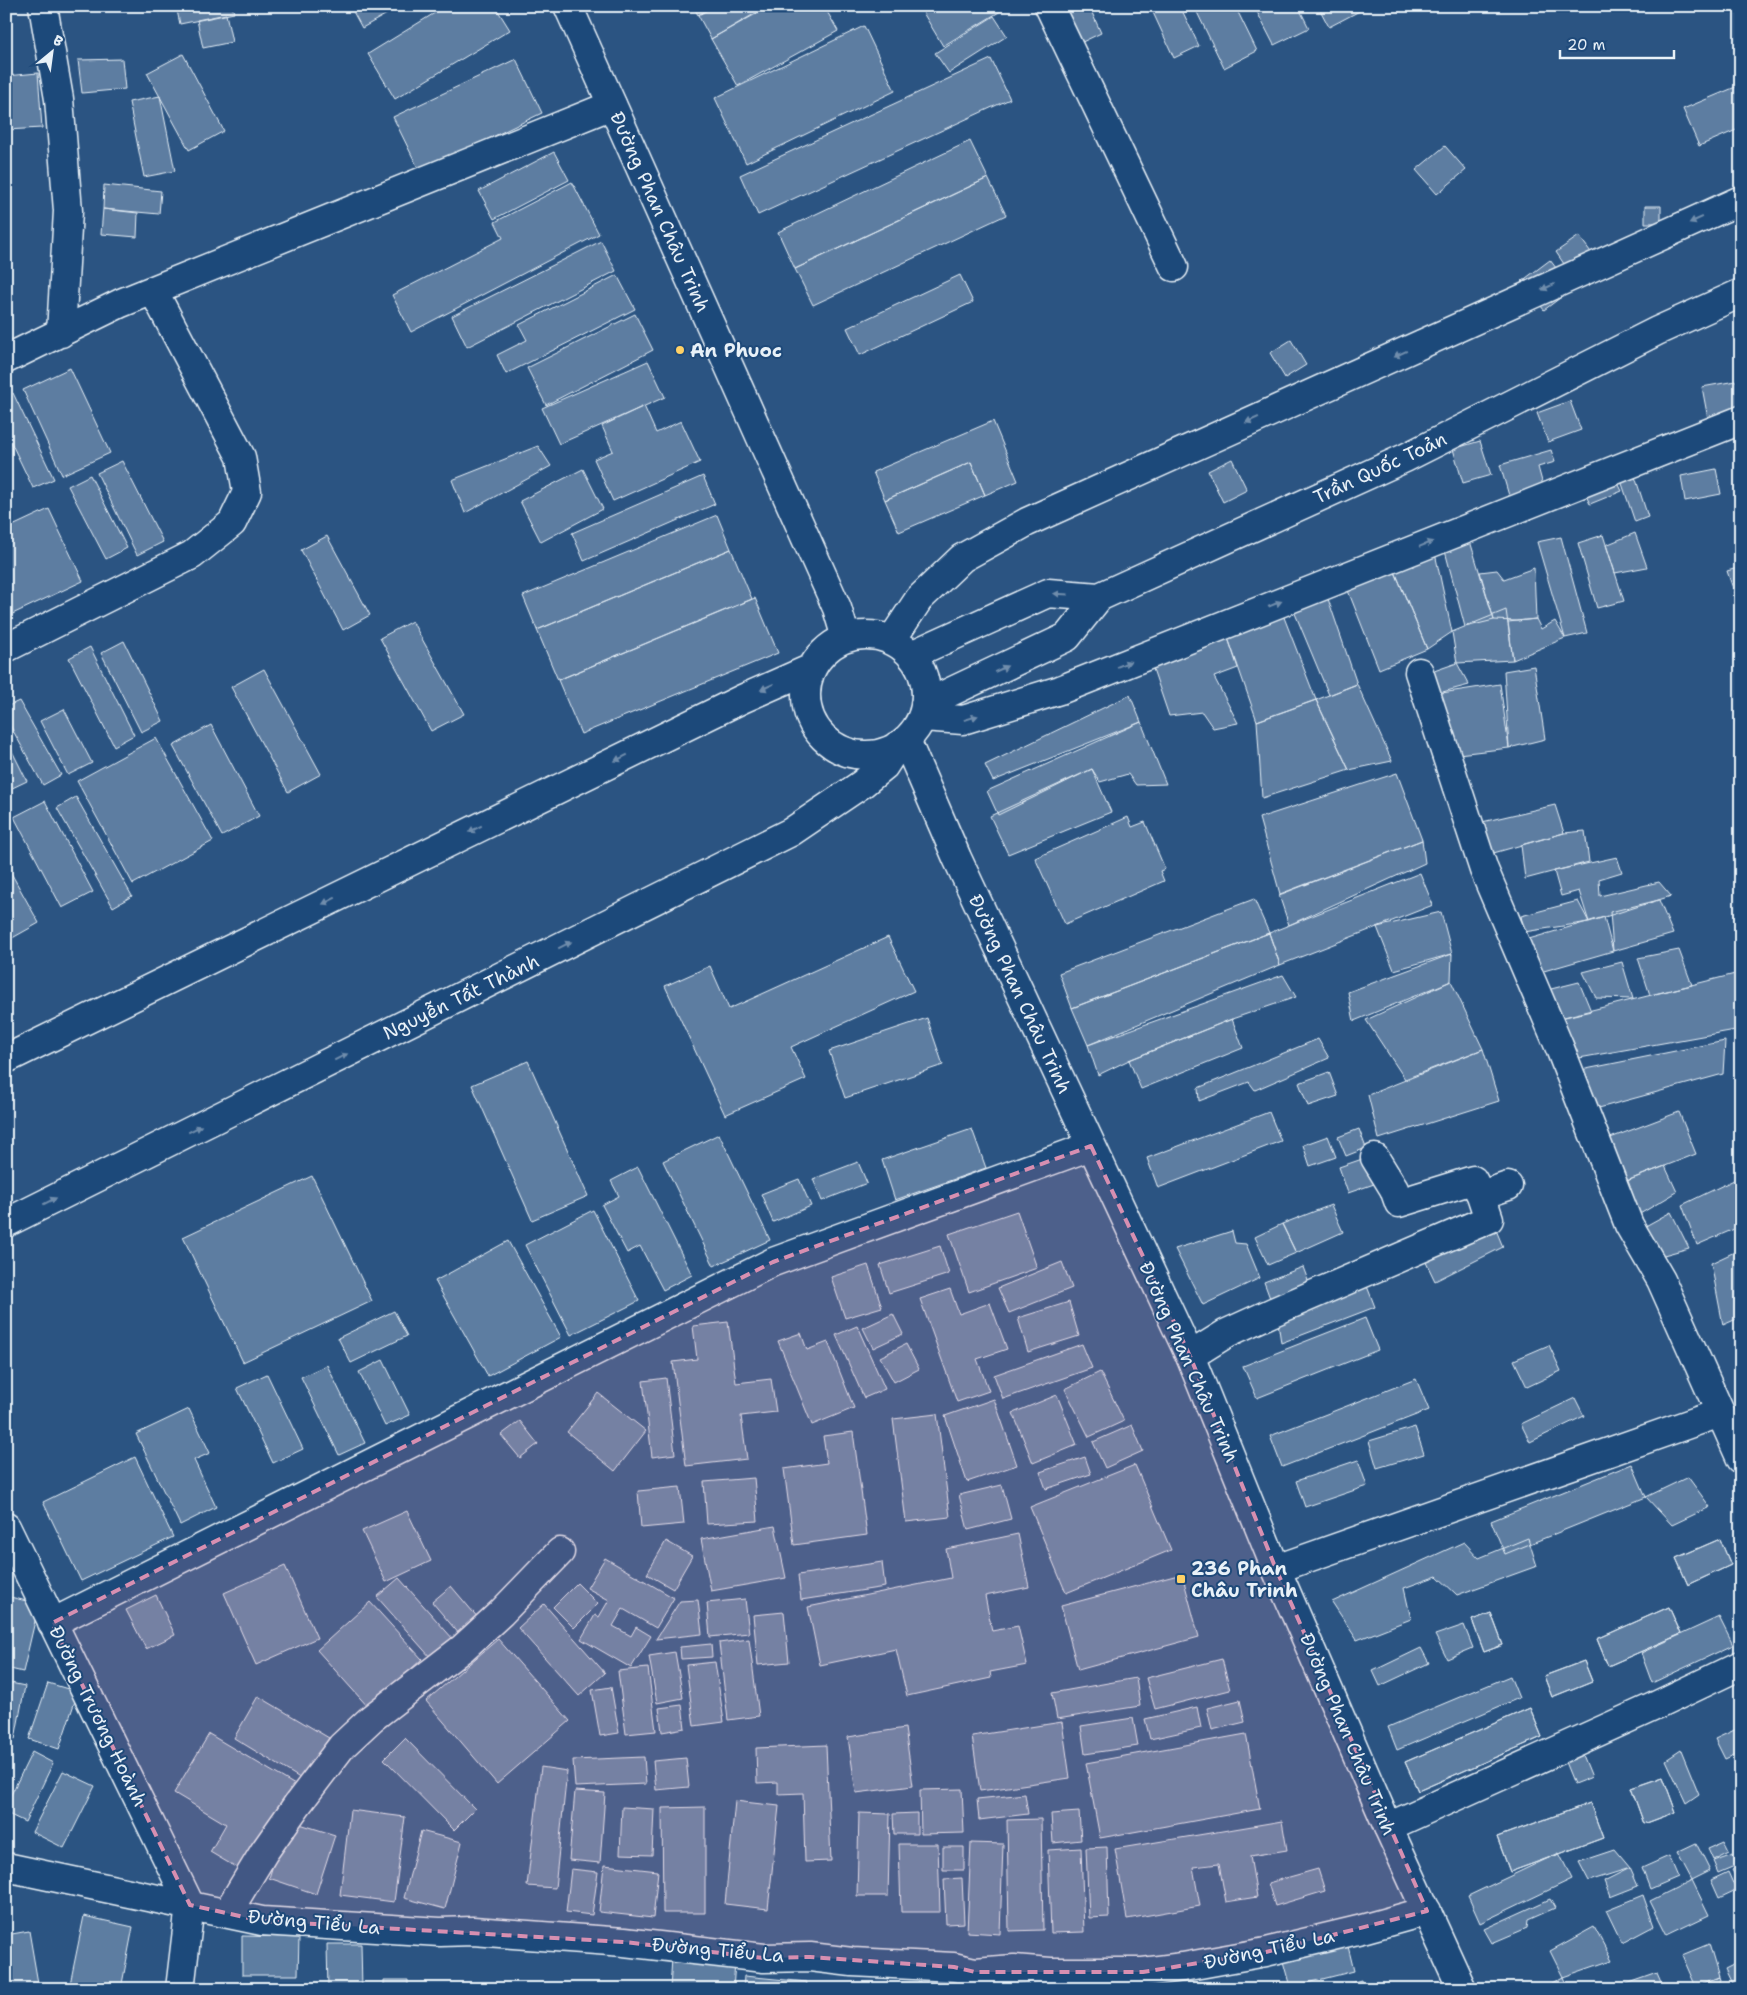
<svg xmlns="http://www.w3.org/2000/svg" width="1747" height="1995" viewBox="0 0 1747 1995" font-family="'Shantell Sans',sans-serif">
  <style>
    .building { fill: #5d7da1; stroke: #e8f1f8 }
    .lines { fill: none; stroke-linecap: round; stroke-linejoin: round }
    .minor-casing { stroke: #e8f1f8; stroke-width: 31 }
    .major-casing { stroke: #e8f1f8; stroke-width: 31 }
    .minor { stroke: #1f4a7a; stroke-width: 28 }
    .major { stroke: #1f4a7a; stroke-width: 28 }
    .oneway { fill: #6f8dac }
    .marked { fill: #d78fb1; fill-opacity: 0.2; stroke: #d78fb1; stroke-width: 4; stroke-dasharray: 10 6; stroke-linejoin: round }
    .poi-dot { fill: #ffd166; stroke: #1f4a7a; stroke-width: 2 }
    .labels { text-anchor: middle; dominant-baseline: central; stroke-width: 4; stroke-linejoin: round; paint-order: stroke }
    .street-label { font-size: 19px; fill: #e8f1f8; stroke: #1f4a7a }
    .poi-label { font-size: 19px; font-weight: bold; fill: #e8f1f8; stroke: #1f4a7a; text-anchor: start }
  </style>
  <rect width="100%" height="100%" fill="#2b5482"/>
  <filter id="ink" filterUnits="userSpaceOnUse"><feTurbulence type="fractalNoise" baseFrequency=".02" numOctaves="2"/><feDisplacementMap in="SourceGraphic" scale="10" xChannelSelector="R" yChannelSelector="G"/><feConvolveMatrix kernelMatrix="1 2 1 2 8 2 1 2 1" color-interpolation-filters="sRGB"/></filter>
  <g filter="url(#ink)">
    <path class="building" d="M176,6h56l2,7 -54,11z
      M350,6h51l-39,22z
      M446,6h49l15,24 -115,69 -27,-45z
      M693,6h22l-17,9z
      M715,6h53l-57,33 -13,-24z
      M770,6h54l14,25 -100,55 -27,-47z
      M919,6h90l-66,40z
      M1056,6h33l12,27 -27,13z
      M1150,6h30l19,40 -25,12z
      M1194,6h41l22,45 -33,17z
      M1254,6h44l11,22 -35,17z
      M1318,6h51l-40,21z
      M226,14l6,28 -29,6 -6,-28z
      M994,16l13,20 -58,37 -14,-20z
      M864,26l31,65 -149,72 -31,-65z
      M183,54l41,77 -35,19 -42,-77z
      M122,59l3,30 -43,4 -4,-33z
      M516,59l26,54 -122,59 -27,-55z
      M991,59l19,40 -252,116 -18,-40z
      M38,73l4,55 -36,2v-54z
      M1738,86l3,6v36l-42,18 -16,-37z
      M160,96l15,75 -31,6 -15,-75z
      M970,141l18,37 -193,91 -17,-37z
      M1445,146l21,24 -29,24 -21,-24z
      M554,152l15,28 -75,39 -15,-28z
      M988,178l18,37 -193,90 -18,-36z
      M572,182l27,52 -188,98 -19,-37 111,-57 -8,-16z
      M104,185l57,6 -2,23 -56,-5z
      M1645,206h16v17h-16z
      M103,209l35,4 -1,24 -36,-3z
      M1579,236l17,23 -24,17 -16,-24z
      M601,241l15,30 -149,76 -15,-31z
      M1550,260l22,29 -28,21 -22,-29z
      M617,275l18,34 -129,65 -9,-19 30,-15 -8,-15z
      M960,275l13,27 -113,53 -13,-27z
      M635,314l18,36 -107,55 -19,-37z
      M1291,340l15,25 -21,13 -15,-25z
      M648,361l17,36 -106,47 -17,-36z
      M70,368l40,85 -48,22 -39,-85z
      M1741,380v33l-33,6 -6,-32z
      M13,393l41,86 -21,9 -27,-56v-36z
      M1570,401l11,29 -33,12 -11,-29z
      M644,406l12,27 25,-12 19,41 -87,39 -19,-42 19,-8 -11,-25z
      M993,421l25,60 -33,14 -14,-33 -86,38 -12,-28z
      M1480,441l11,34 -28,8 -10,-34z
      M538,446l13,20 -86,47 -13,-33z
      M1551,450l4,12 -17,5 6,22 -34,10 -10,-34z
      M1232,459l15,31 -24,12 -15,-31z
      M122,461l41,81 -26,13 -40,-82z
      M1630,461l18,56 -13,5 -19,-56z
      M971,462l14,33 -86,37 -14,-32z
      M1610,467l12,24 -32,13 -11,-23z
      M583,469l20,40 -62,33 -21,-41z
      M1716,469l5,25 -36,7 -4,-25z
      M90,475l37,73 -21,11 -38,-73z
      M703,476l12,28 -131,57 -12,-28z
      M49,509l34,72 -77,36v-88z
      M717,515l14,34 -194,81 -14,-34z
      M1635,533l12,34 -32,6 -9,-28z
      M1603,535l21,66 -27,7 -19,-65z
      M327,536l43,79 -27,15 -42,-80z
      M1561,537l26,96 -22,5 -28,-96z
      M1470,541l24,79 -29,7 -21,-80z
      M1433,544l19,88 -25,17 -36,-87z
      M731,549l21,50 -194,81 -21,-50z
      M1391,562l36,87 -48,20 -34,-86z
      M1741,567v35l-3,1 -11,-32z
      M1534,568l2,51 -20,2 -22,-1 -14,-48 17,-2 7,9z
      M1325,590l32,94 -28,11 -40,-96z
      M755,598l23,55 -197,81 -23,-54z
      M1280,607l36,93 -59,21 -30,-86z
      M1506,610l7,50 -56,3 -5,-31z
      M1536,619l5,10 14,-8 10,17 -52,22 -5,-38z
      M412,621l52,93 -33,17 -51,-93z
      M1227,635l11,33 -24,9 24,46 -25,5 -11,-16 -33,4 -19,-56z
      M124,641l39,80 -22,11 -40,-79z
      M90,647l44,88 -20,11 -45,-88z
      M1457,663l12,22 -34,9 -1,-23z
      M1534,666l11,73 -36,9 -5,-77z
      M264,669l57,105 -33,18 -57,-105z
      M1357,684l35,77 -43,9 -33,-70z
      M1500,684l9,64 -59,7 -15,-61z
      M1130,695l11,27 -148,59 -8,-16z
      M1316,700l33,70 -87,28 -5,-77z
      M19,701l42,74 -18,10 -37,-67v-11z
      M64,709l28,54 -24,12 -28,-54z
      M1141,722l25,62 -30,1 -8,-11 -28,8 -8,-13 -94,46 -11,-24z
      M211,725l48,91 -37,20 -49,-90z
      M156,738l57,103 -80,43 -56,-103z
      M6,739l21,42 -21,10z
      M1092,769l19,43 -103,42 -18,-38z
      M1397,773l25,67 -142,54 -21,-76z
      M76,797l56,99 -19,11 -56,-99z
      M45,801l48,91 -31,16 -48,-91z
      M1555,805l9,28 -74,21 -8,-32z
      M1128,817l4,10 13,-5 20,47 -5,2 4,10 -99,43 -30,-66z
      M1585,831l4,31 -64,17 -4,-34 43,-12z
      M1422,840l3,23 -136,62 -10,-30z
      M1617,857l5,15 -23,7 1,17 59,-14 12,14 -82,26 -10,-31 -18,5 -7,-25z
      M6,864l33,59 -32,18 -1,-1z
      M1420,873l13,32 -153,60 -11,-32z
      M1254,899l15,34 -197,75 -13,-35z
      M1659,900l14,34 -60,17 -3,-39z
      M1578,901l11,21 -65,10 -3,-16z
      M1441,912l11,42 -58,16 -17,-43z
      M1604,917l9,34 -83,24 -8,-34z
      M1269,933l11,32 -192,80 -16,-37z
      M888,937l26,54 -123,56 15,32 -81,36 -60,-129 45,-20 19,43z
      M1679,950l13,35 -42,10 -12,-37z
      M1452,954l-1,27 -97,40 -6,-29z
      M1739,960h2v69l-173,31 -16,-40 183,-46z
      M1622,962l11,37 -37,-1 -13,-26z
      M1283,975l13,22 -64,22 -103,41 -31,15 -10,-30z
      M1451,981l32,68 -78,30 -39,-59z
      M1579,982l12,29 -39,9 -13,-28z
      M927,1018l16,47 -98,33 -16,-47z
      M1232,1019l11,29 -102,41 -12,-29z
      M1318,1039l11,19 -74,32 -6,-8 -50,19 -1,-13z
      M1725,1041l-2,33 -135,37 -7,-41z
      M1483,1049l16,52 -120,38 -11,-44z
      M528,1061l60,135 -56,24 -60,-135z
      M1329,1072l9,24 -30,10 -9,-23z
      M1269,1112l12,29 -123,47 -11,-30z
      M1679,1112l17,42 -77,30 -14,-44z
      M972,1129l14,39 -91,32 -13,-40z
      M1359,1129l7,19 -20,8 -8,-19z
      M719,1134l51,106 -56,26 -51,-105z
      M1328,1136l8,21 -26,9 -7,-21z
      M1368,1157l9,26 -29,10 -9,-26z
      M858,1162l9,21 -45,18 -9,-22z
      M1665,1166l12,26 -49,29 -9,-37z
      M638,1167l54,108 -29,15 -23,-44 -13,7 -25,-48 17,-9 -8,-15z
      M312,1176l60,125 -129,61 -60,-125z
      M799,1179l12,27 -38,16 -12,-28z
      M1736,1179l5,14v33l-44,19 -15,-40z
      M1331,1205l12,27 -47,21 -14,-29z
      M593,1210l46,91 -68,34 -46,-90z
      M1017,1211l20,57 -68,24 -20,-58z
      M1671,1212l18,36 -36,10 -13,-29z
      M1282,1224l14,29 -28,12 -13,-28z
      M1494,1225l9,22 -68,34 -12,-25z
      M1232,1231l3,12 11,1 14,34 -57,27 -28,-56z
      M508,1241l53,96 -73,39 -53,-95z
      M940,1246l9,28 -60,19 -9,-28z
      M1741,1249v68l-18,8 -12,-62z
      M1062,1262l10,26 -63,25 -11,-25z
      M868,1265l14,42 -37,11 -14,-41z
      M1303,1267l7,19 -39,15 -7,-19z
      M1365,1281l10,26 -94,36 -4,-28z
      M950,1289l9,25 31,-11 17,46 -30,10 12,32 -32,11 -37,-103z
      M1069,1302l10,34 -51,16 -10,-34z
      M394,1311l13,25 -56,27 -13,-25z
      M893,1314l10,20 -30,14 -10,-20z
      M1365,1318l13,32 -121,48 -14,-32z
      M728,1322l8,61 35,-4 5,33 -35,4 6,43 -61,7 -13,-104 24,-3 -4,-33z
      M857,1326l28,63 -21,9 -28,-63z
      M801,1333l6,17 21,-8 26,66 -42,17 -34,-84z
      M906,1344l13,25 -25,13 -14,-25z
      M1082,1344l10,24 -89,31 -9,-24z
      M1549,1345l12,26 -34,16 -13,-27z
      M383,1360l27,55 -25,11 -26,-54z
      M327,1365l38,78 -26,12 -38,-78z
      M1100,1372l24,49 -35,16 -24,-48z
      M267,1374l36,75 -30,14 -36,-75z
      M666,1378l9,76 -23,3 -9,-76z
      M1416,1379l13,31 -147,57 -12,-31z
      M598,1393l48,38 -31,40 -48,-39z
      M1057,1395l20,50 -44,18 -20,-50z
      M1575,1398l9,18 -54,26 -9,-18z
      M994,1399l23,66 -50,17 -22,-66z
      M189,1409l21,44 -16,7 22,47 -36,18 -44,-91z
      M937,1414l13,103 -44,5 -13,-103z
      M520,1421l18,23 -18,14 -19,-23z
      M1132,1425l11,26 -38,17 -12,-26z
      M1415,1427l9,27 -47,14 -8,-27z
      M853,1432l14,103 -73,10 -10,-76 43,-6 -4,-27z
      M135,1457l38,80 -92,44 -38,-79z
      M1085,1457l6,17 -45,15 -6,-17z
      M1358,1460l9,26 -62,21 -9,-26z
      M1632,1464l14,33 -141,57 -14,-33z
      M1135,1465l36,85 -105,43 -36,-86z
      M1688,1477l22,30 -38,18 -26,-28z
      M754,1478l4,43 -51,3 -3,-42z
      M1002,1485l9,34 -43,11 -9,-35z
      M680,1487l4,37 -43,4 -3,-37z
      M407,1511l24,50 -45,21 -24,-51z
      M775,1526l11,52 -75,13 -10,-52z
      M1018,1534l11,53 -44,9 7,35 26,-5 9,39 -37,7 1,6 -84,18 -11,-47 -76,16 -12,-58 143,-29 -5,-29z
      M1528,1538l9,28 -80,29 -20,-19 -33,12 7,31 -54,21 -25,-38 132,-60 15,16z
      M1720,1539l11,26 -43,20 -12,-27z
      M1720,1539l11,26 -43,20 -12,-27z
      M666,1541l26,15 -19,33 -26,-15z
      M605,1558l69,40 -18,30 -33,-19 -10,17 18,10 5,-9 15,9 -20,32 -50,-29 14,-24 4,2 10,-17 -22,-12z
      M882,1562l3,25 -84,13 -3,-25z
      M285,1566l32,72 -61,27 -32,-72z
      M1182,1574l17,63 -121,33 -17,-64z
      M399,1578l54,61 -22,19 -54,-61z
      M577,1583l21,21 -24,24 -21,-21z
      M451,1586l28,33 -19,16 -28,-33z
      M156,1595l19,40 -29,14 -20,-39z
      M6,1596l33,8 -16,68 -17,-4z
      M745,1599l4,34 -39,4 -3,-34z
      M698,1600l4,34 -46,5 24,-38z
      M370,1602l52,57 -53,49 -52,-58z
      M544,1604l61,69 -26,23 -61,-68z
      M1669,1607l12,27 -73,32 -11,-27z
      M1669,1607l12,27 -73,32 -11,-27z
      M784,1612l5,50 -31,3 -5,-50z
      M1491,1613l12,32 -19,7 -12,-32z
      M1491,1613l12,32 -19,7 -12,-32z
      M1719,1617l14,28 -81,38 -11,-30z
      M1464,1625l9,23 -26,11 -12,-24z
      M498,1639l72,82 -73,63 -71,-83z
      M749,1639l10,77 -31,4 -9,-77z
      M711,1644l1,13 -31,2 -1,-12z
      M1421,1648l8,15 -49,23 -7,-15z
      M675,1652l8,46 -26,5 -8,-47z
      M1222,1659l8,31 -75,19 -9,-31z
      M1584,1661l8,20 -40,16 -8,-21z
      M1584,1661l8,20 -40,16 -8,-21z
      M715,1662l9,60 -30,4 -8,-61z
      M648,1668l8,63 -30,3 -8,-63z
      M1510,1676l9,22 -122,52 -9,-23z
      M1136,1678l4,28 -83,13 -5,-26z
      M6,1682l19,4 -10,53 -9,-2z
      M48,1683l30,9 -19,57 -30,-10z
      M611,1687l8,46 -19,3 -8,-46z
      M258,1696l71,42 -26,42 -69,-42z
      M1240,1700l5,22 -33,8 -5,-22z
      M682,1705l3,23 -23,4 -3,-24z
      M1197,1707l4,21 -51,11 -5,-20z
      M1530,1708l12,29 -124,54 -13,-29z
      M1530,1708l12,29 -124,54 -13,-29z
      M1133,1718l5,28 -53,8 -4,-28z
      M1062,1722l8,56 -90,13 -8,-55z
      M1741,1727v25l-16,7 -10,-20z
      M905,1728l8,58 -57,7 -8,-56z
      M209,1734l86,51 -51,87 -34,-20 16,-28 -52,-31z
      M1246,1734l14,75 -160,29 -14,-75z
      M405,1738l70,71 -21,21 -70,-71z
      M826,1745l5,116 -26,1 -2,-69 -25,1v-12l-21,1 -1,-35z
      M1681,1750l18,44 -13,9 -20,-43z
      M32,1752l21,11 -28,59 -19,-9v-8z
      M1583,1755l9,22 -18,7 -9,-22z
      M644,1757l2,27 -71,3 -2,-27z
      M686,1758l3,29 -33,3 -3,-29z
      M541,1767l26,4 -12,117 -28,-2z
      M63,1771l32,15 -31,62 -32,-16z
      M1663,1777l13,35 -32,12 -13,-36z
      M1663,1777l13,35 -32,12 -13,-36z
      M962,1789l2,44 -43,1 -1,-44z
      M575,1791l30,2 -5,70 -31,-3z
      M1025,1794l3,20 -49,6 -2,-21z
      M735,1801l44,5 -11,103 -43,-5z
      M1590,1803l13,35 -93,34 -13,-35z
      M1590,1803l13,35 -93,34 -13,-35z
      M622,1807l32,2 -2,46 -32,-1z
      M705,1807v106h-42l-1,-105z
      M350,1810l55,7 -11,85 -54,-7z
      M1079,1812l2,28 -28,3 -2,-29z
      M859,1813l31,1 -2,82h-31z
      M917,1813v21h-23l-1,-20z
      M1041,1819l2,111 -34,1 -2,-111z
      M287,1820l48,15 -19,59 -47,-16z
      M1282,1821l5,29 -37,6 7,41 -31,5 -7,-38 -26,3 7,39 -73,13 -12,-70z
      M421,1831l41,11 -17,67 -41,-11z
      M1724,1842l5,10 -16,8 -5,-11z
      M971,1843l32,1 -3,90 -33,-2z
      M1696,1843l14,28 -18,9 -15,-28z
      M899,1844h39l2,68h-39z
      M943,1847h21v23h-21z
      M1107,1847l2,70 -20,1 -3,-70z
      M1081,1848l3,84 -33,1 -3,-83z
      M1615,1850l15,18 -41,13 -10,-19z
      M1559,1853l13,26 -92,44 -12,-27z
      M1733,1854l4,11 -19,8 -5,-12z
      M1669,1856l9,21 -28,12 -8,-21z
      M604,1865l54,6 -5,47 -54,-6z
      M1741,1865v21l-9,-16z
      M1630,1868l8,18 -28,11 -6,-16z
      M571,1869l27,3 -6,43 -26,-3z
      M1318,1869l7,22 -50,15 -7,-23z
      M1728,1872l8,18 -17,8 -8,-18z
      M962,1878l2,45 -18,1 -2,-45z
      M1692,1880l17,35 -42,20 -17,-34z
      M1643,1895l11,31 -32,17 -16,-33z
      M1550,1899l5,9 -27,12 -1,8 -35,15 -8,-14z
      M84,1916l49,11 -12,62h-52z
      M1594,1927l18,33 -49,17 -13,-26z
      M29,1931l10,58h-33v-54z
      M242,1936l57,1 -1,38h-56z
      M1346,1938l8,33 -63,16 -9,-33z
      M327,1944h34l1,45h-34z
      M1709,1944l10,34 -23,9 -14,-32z
      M672,1958l63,5 -2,26h-63z
      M1741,1962v27h-7l-9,-19z
      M1657,1973l7,16h-53z
      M744,1976l63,6 -1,7h-63z
      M1563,1977l5,12h-27z
      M1719,1978l4,11h-31l4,-2z
      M384,1980h24v9h-24z
      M1361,1980l2,9h-33z"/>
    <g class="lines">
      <g class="minor-casing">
        <path id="minor" d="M43,6l16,93 9,112 -7,122
          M1049,6l125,261
          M6,359l115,-56 491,-198
          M6,648l186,-93 40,-32 15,-31 -6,-35 -88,-167
          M1419,672l65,198 75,176 70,179 32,55 80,179
          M1375,1158l19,31 5,14 74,-23 8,15 27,-9
          M1190,1356l37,-23 46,-21 216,-93 -8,-24
          M6,1527l184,378 -10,84
          M1276,1569l444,-156
          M52,1623l721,-361 318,-116
          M1388,1827l263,-119 90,-43
          M6,1867l256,54 178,11 33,-1 151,11 140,16 46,-1 42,5 102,5 21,5 39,-3 36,3h93l40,-5 83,-15 96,-23 65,-18
          M227,1913l37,-61 33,-47 45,-59 30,-28 91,-70 38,-35 59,-61"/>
      </g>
      <g class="major-casing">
        <path id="major" d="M568,6l269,602 9,30
          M1099,597l306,-139 252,-127 84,-38
          M806 695a60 60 0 1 1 120 0a60 60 0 1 1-120 0Z
          M891,641l28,-42 43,-41 65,-36 714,-322
          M911,655l137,-62 51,4 -32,40 -142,67
          M923,717l40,3 97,-30 681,-270
          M906,740l51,118 233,498 86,213 112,258 74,162
          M6,1059l736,-360 70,-31
          M6,1223l785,-391 71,-48 22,-18 13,-20"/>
      </g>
      <use href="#minor" class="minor"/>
      <use href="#major" class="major"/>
    </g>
    <defs><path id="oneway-solid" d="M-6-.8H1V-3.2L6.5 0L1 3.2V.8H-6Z" transform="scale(1.25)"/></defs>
    <g class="oneway">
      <use href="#oneway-solid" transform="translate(1696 220) rotate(156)"/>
      <use href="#oneway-solid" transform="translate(1548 287) rotate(156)"/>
      <use href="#oneway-solid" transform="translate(1400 354) rotate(156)"/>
      <use href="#oneway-solid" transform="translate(1252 420) rotate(156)"/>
      <use href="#oneway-solid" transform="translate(1426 544) rotate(-22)"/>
      <use href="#oneway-solid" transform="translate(1061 594) rotate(-176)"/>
      <use href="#oneway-solid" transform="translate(1275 604) rotate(-22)"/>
      <use href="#oneway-solid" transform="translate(1124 664) rotate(-22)"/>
      <use href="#oneway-solid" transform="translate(1001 669) rotate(-25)"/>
      <use href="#oneway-solid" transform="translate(767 687) rotate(155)"/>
      <use href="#oneway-solid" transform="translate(971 718) rotate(-17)"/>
      <use href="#oneway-solid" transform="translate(621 758) rotate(154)"/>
      <use href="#oneway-solid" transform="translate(475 829) rotate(154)"/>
      <use href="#oneway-solid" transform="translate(329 901) rotate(154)"/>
      <use href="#oneway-solid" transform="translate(565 945) rotate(-26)"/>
      <use href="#oneway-solid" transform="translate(341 1057) rotate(-26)"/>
      <use href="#oneway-solid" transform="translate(195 1129) rotate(-26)"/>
      <use href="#oneway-solid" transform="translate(50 1201) rotate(-26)"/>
    </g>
  </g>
  <path class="marked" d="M1091,1146l99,210 86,213 151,342 -161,41 -123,20h-168l-21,-5 -144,-10 -46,1 -140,-16 -362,-21 -72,-16 -138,-282 721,-361z"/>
  <g class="poi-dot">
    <circle cx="680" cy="350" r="5"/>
    <rect x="1176" y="1574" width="10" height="10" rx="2.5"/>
  </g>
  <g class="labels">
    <g class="street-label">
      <text transform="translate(660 212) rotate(66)">Đường Phan Châu Trinh</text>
      <text transform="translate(1380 468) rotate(-25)">Trần Quốc Toản</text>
      <text transform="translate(1020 994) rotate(65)">Đường Phan Châu Trinh</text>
      <text transform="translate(461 997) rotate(-26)">Nguyễn Tất Thành</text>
      <text transform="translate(1189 1362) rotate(66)">Đường Phan Châu Trinh</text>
      <text transform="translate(98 1716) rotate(64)">Đường Trương Hoành</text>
      <text transform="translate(1348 1734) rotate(67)">Đường Phan Châu Trinh</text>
      <text transform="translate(314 1922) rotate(5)">Đường Tiểu La</text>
      <text transform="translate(1269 1949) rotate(-12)">Đường Tiểu La</text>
      <text transform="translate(718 1950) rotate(5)">Đường Tiểu La</text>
    </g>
    <g class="poi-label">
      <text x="690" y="350">An Phuoc</text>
      <text x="1191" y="1568">236 Phan<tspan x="1191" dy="22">Châu Trinh</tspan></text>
    </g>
  </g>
  <rect width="1747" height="1995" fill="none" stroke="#1f4a7a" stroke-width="25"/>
  <rect x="12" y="12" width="1722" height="1970" fill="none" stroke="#e8f1f8" stroke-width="2" filter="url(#ink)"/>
  <g transform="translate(52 52) rotate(29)" stroke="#1f4a7a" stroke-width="4" paint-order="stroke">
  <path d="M0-4L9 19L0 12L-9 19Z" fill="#e8f1f8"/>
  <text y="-8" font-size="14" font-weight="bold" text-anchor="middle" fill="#e8f1f8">B</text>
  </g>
  <path d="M1560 50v8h114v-8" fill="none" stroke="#e8f1f8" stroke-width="2.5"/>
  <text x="1567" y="50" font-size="15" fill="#e8f1f8" stroke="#1f4a7a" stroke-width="4" paint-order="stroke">20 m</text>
</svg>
